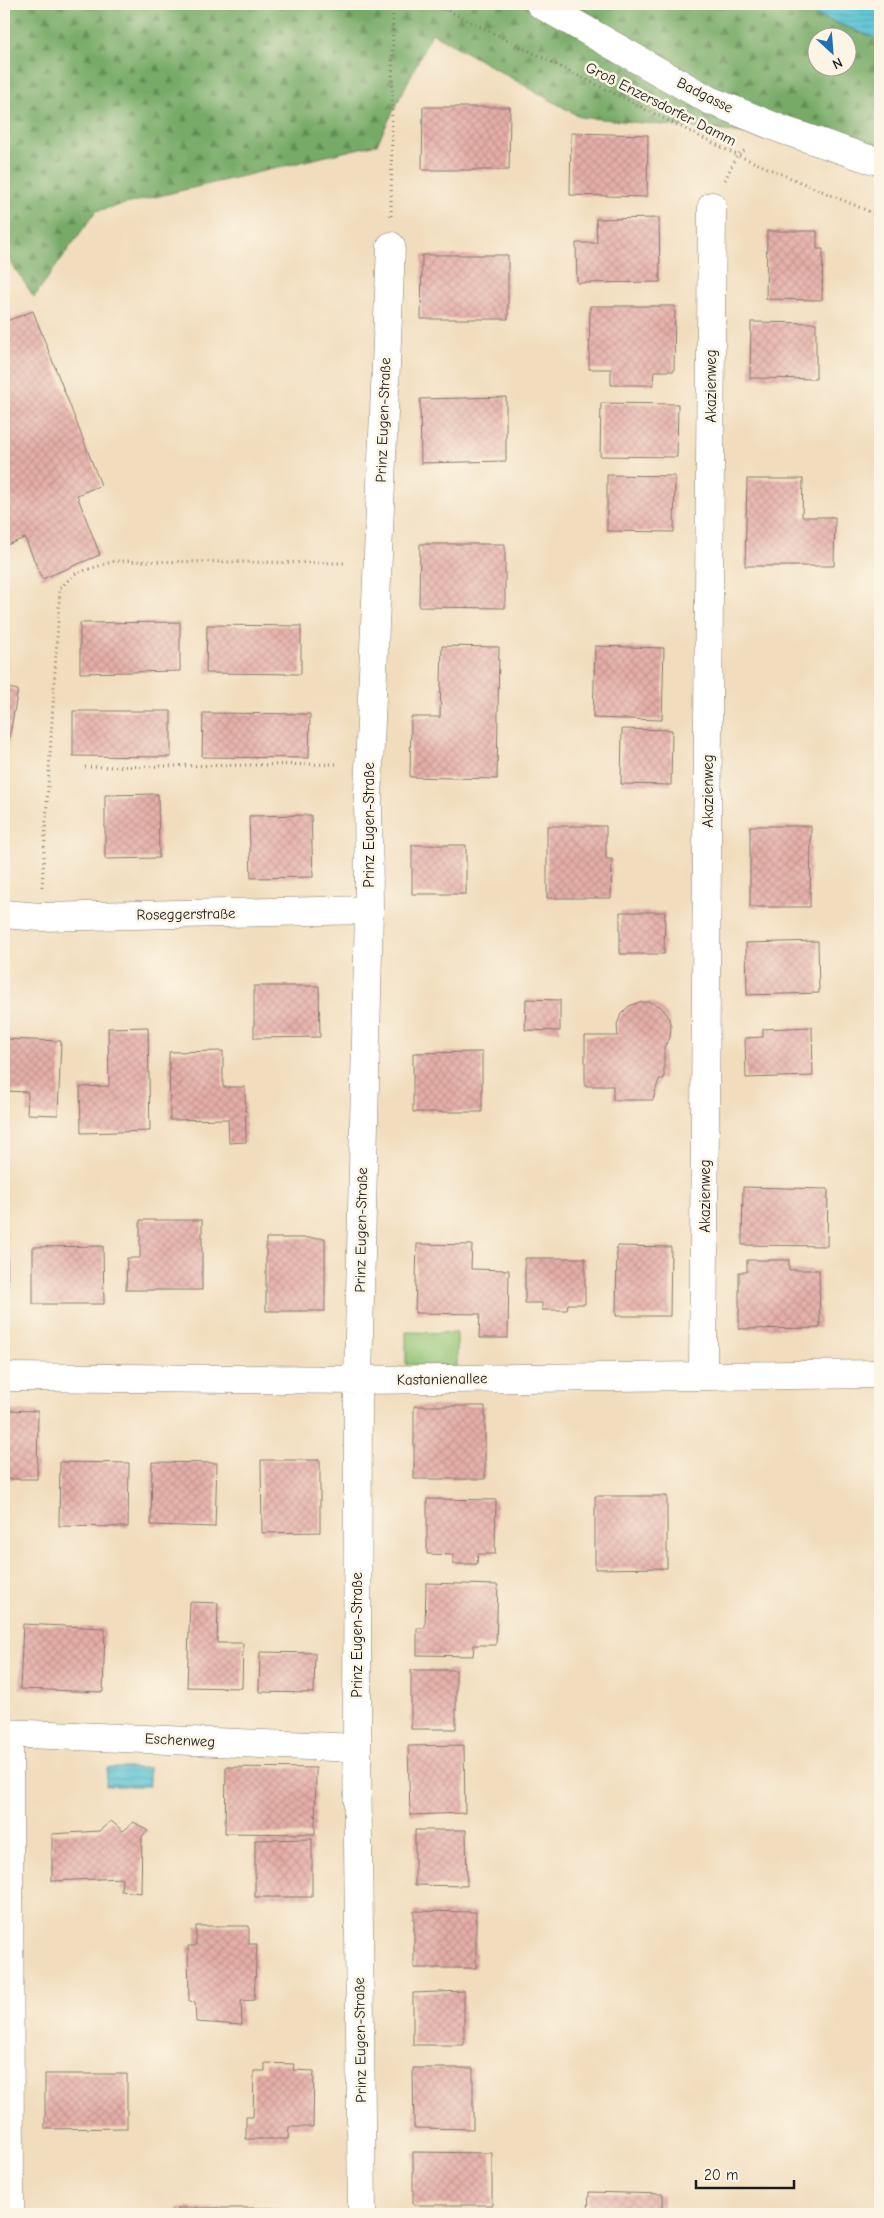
<svg xmlns="http://www.w3.org/2000/svg" width="884" height="2218" viewBox="0 0 884 2218" font-family="'Comic Neue',sans-serif">
  <style>
    .forest { fill: url(#forest-firs); stroke: #496341; fill-rule: evenodd }
    .garden { fill: #93c474; stroke: #587048 }
    .water { fill: url(#water-rules); stroke: #3a6f78 }
    .building { fill: url(#building-cross-hatch) }
    .lines { fill: none; stroke-linecap: round; stroke-linejoin: round }
    .street-casing { stroke: #867c6c; stroke-width: 29 }
    .path { stroke: #867c6c; stroke-width: 3; stroke-dasharray: 1 4; stroke-linecap: butt }
    .street { stroke: #fff; stroke-width: 28 }
    .labels { text-anchor: middle; dominant-baseline: central; stroke-width: 5; stroke-linejoin: round; paint-order: stroke }
    .street-label { font-size: 15px; fill: #1c1c1c; stroke: #fcf5e5 }
  </style>
  <defs>
    <pattern id="forest-firs" width="22" height="20" patternUnits="userSpaceOnUse" patternTransform="scale(1.25)"><rect width="22" height="20" fill="#76aa66"/><path d="M5 1l3.5 6h-7zM16 11l3.5 6h-7z" fill="#608a53"/></pattern>
    <pattern id="water-rules" width="6" height="5" patternUnits="userSpaceOnUse" patternTransform="scale(1.25)"><rect width="6" height="5" fill="#58c2d4"/><path d="M0 2.5h6" fill="none" stroke="#4ca6b5"/></pattern>
    <pattern id="building-cross-hatch" width="8" height="8" patternUnits="userSpaceOnUse" patternTransform="scale(1.25)"><rect width="8" height="8" fill="#e5aea8"/><path d="M0 0l8 8M0 8l8-8" fill="none" stroke="#c49590"/></pattern>
  </defs>
  <rect width="100%" height="100%" fill="#fcf5e5"/>
  <filter id="ink" filterUnits="userSpaceOnUse"><feTurbulence type="fractalNoise" baseFrequency=".02" numOctaves="2"/><feDisplacementMap in="SourceGraphic" scale="10" xChannelSelector="R" yChannelSelector="G"/><feConvolveMatrix kernelMatrix="1 2 1 2 8 2 1 2 1" color-interpolation-filters="sRGB"/></filter>
  <filter id="wash" filterUnits="userSpaceOnUse"><feTurbulence type="fractalNoise" baseFrequency=".0096" numOctaves="4" result="noise"/><feDisplacementMap in="SourceGraphic" scale="20" xChannelSelector="R" yChannelSelector="G"/><feGaussianBlur stdDeviation="1.12" result="paint"/><feColorMatrix in="noise" values="0 0 0 0 0 0 0 0 0 0 0 0 0 0 0 0 0 1.4 0 .05"/><feComposite in="paint" operator="in"/></filter>
  <g filter="url(#wash)">
    <rect width="100%" height="100%" fill="#f1ddbd"/>
    <path class="forest" d="M4,4h783l93,36v106l-300,-29 -148,-84 -55,111 -281,67 -62,86 -30,-45zM816,38h30v30h-30z"/>
    <path class="garden" d="M406,1332l51,1v33l-51,-1z"/>
    <path class="water" d="M787,4h93v36z
      M107,1768h42v18h-43z"/>
    <g id="blocks">
      <path class="building" d="M423,107h87l-1,63h-87z
        M571,133l77,2 -1,62 -77,-2z
        M659,218l1,64 -83,1 -1,-40h21l-1,-24z
        M767,231h50v18h6l-1,51 -56,-1z
        M422,255h86v64h-87z
        M590,306h85l-1,65h-20l-1,14h-42v-16h-22z
        M33,311l68,174 -24,10 23,60 -58,24 -17,-41 -21,8v-224z
        M751,322l65,1v56l-66,-1z
        M506,397v64l-85,2 -1,-64z
        M601,403l77,1 -1,53 -77,-1z
        M607,475l68,1 -1,56 -67,-1z
        M747,479h56l-1,38h33l-1,49h-89z
        M420,544h85v64l-86,-1z
        M180,622v49l-100,2v-50z
        M207,625l94,1v48l-95,-1z
        M442,646l57,1 -2,132 -87,-2 1,-60h29z
        M595,646l69,2 -2,72 -69,-2z
        M4,687l14,3 -11,60 -3,-1z
        M73,711h98v46l-98,-1z
        M203,713l107,1 -1,44 -107,-1z
        M622,729l50,1 -1,55 -50,-1z
        M158,794l1,64 -54,1v-64z
        M311,815l2,62 -62,1 -2,-62z
        M547,826h59v33h6l-1,39h-64z
        M750,826h61l-1,81h-60z
        M412,845h54v49h-54z
        M620,912h45l-1,42h-44z
        M818,941l1,52 -72,2 -1,-52z
        M254,986h65l1,51 -66,1z
        M526,999l34,1v31l-35,-1z
        M640,1002h11l10,5 7,9 3,10 -1,12 -6,9v32h-5l-6,21h-40v-14h-28v-50h33l-1,-11 4,-11 8,-8z
        M148,1027l2,104 -69,2 -1,-46 29,-1 -1,-58z
        M812,1027l1,49 -67,2 -1,-40 18,-1v-8z
        M4,1039l57,2 -3,74 -31,-1 1,-22 -24,-1z
        M223,1051v36h22l1,55 -17,1 -1,-24 -58,1 -1,-68z
        M482,1052v60h-69v-59z
        M743,1187l85,2 -1,57 -85,-1z
        M140,1220h62v70h-76l1,-32h13z
        M4,1231h3l1,72h-4z
        M266,1238h59v73h-59z
        M417,1244l55,1 -1,24 38,1 -1,68h-29l1,-24 -65,-1z
        M103,1246l1,58h-71v-57z
        M617,1246l54,1 -1,69h-54z
        M525,1258h60v46h-17l-1,6h-25v-7h-17z
        M747,1260h42v10h30l1,58 -81,1v-57h8z
        M414,1406h71v73h-71z
        M4,1410l34,1 -1,68h-33z
        M261,1460h59v72l-58,1z
        M60,1462l69,1 -1,64 -69,-1z
        M152,1462l65,1 -2,64 -64,-2z
        M595,1496h72v72l-72,1z
        M427,1499l69,1 -1,54h-17l-1,10h-24v-9l-26,-1z
        M426,1583l72,2 -2,60h-22l-1,11 -56,-1v-27h8z
        M190,1602l28,1 -1,40h26l-1,45 -55,-1z
        M23,1624l82,4 -2,64 -83,-3z
        M260,1652l55,1 -1,40 -55,-1z
        M411,1670h45v59h-45z
        M464,1745l1,68 -55,2 -2,-69z
        M226,1767l90,1 -1,66 -90,-1z
        M111,1821l12,10 11,-9 14,9 -6,5 -1,57 -20,-2 1,-13 -70,3v-47l47,-3z
        M415,1830h51l1,56 -52,-1z
        M312,1839v58h-57v-57z
        M414,1911l62,1v56h-62z
        M196,1926h53v18h8l-3,56 -13,1 1,24 -46,-3 -1,-20 -6,-1 -1,-55h8z
        M464,1991v54h-51v-52z
        M265,2063l29,1 -1,6 21,1 -1,56h-24l-1,12h-42v-22h7l1,-46h11z
        M413,2068h60v61l-59,-1z
        M45,2074h82v54l-82,1z
        M413,2152l79,1v52h-79z
        M589,2192l74,2v20h-75z
        M178,2208h125v6h-125z"/>
    </g>
  </g>
  <g filter="url(#ink)">
    <use href="#blocks" fill-opacity="0" stroke="#867c6c" stroke-width="1"/>
    <g class="lines">
      <g class="street-casing">
        <path id="street" d="M540,4l169,96 74,30 83,28 14,3
          M4,914l36,3 329,-7
          M703,1375l9,-1169
          M4,1377l354,3 522,-6
          M4,1733l353,15
          M9,1733l1,481
          M362,2214l-5,-466 1,-368 11,-470 -1,-118 23,-546"/>
      </g>
      <path class="path" d="M435,4l302,151 143,61
        M725,180l12,-25 10,-6
        M391,216l2,-212
        M85,767l253,-3
        M42,887l18,-299 16,-15 39,-12 232,2"/>
      <use href="#street" class="street"/>
    </g>
  </g>
  <g class="labels">
    <g class="street-label">
      <text transform="translate(705 95) rotate(27)">Badgasse</text>
      <text transform="translate(661 104) rotate(27)">Groß Enzersdorfer Damm</text>
      <text transform="translate(711 386) rotate(-90)">Akazienweg</text>
      <text transform="translate(383 420) rotate(-88)">Prinz Eugen-Straße</text>
      <text transform="translate(708 791) rotate(-90)">Akazienweg</text>
      <text transform="translate(369 825) rotate(-90)">Prinz Eugen-Straße</text>
      <text transform="translate(186 914) rotate(-1)">Roseggerstraße</text>
      <text transform="translate(705 1196) rotate(-90)">Akazienweg</text>
      <text transform="translate(361 1230) rotate(-89)">Prinz Eugen-Straße</text>
      <text transform="translate(442 1379) rotate(-1)">Kastanienallee</text>
      <text transform="translate(357 1635) rotate(-90)">Prinz Eugen-Straße</text>
      <text transform="translate(180 1740) rotate(3)">Eschenweg</text>
      <text transform="translate(360 2040) rotate(-91)">Prinz Eugen-Straße</text>
    </g>
  </g>
  <rect width="884" height="2218" fill="none" stroke="#fcf5e5" stroke-width="20"/>
  <g transform="translate(832 52) rotate(154)"><circle r="24" fill="#fcf5e5" stroke="#a29e95"/>
  <path d="M0-4L9 19L0 12L-9 19Z" fill="#1f6fb2"/>
  <text y="-8" font-size="14" font-weight="bold" text-anchor="middle" fill="#1c1c1c">N</text>
  </g>
  <path d="M696 2180v8h98v-8" fill="none" stroke="#1c1c1c" stroke-width="2.5"/>
  <text x="704" y="2180" font-size="15" fill="#1c1c1c" stroke="#fcf5e5" stroke-width="4" paint-order="stroke">20 m</text>
</svg>
